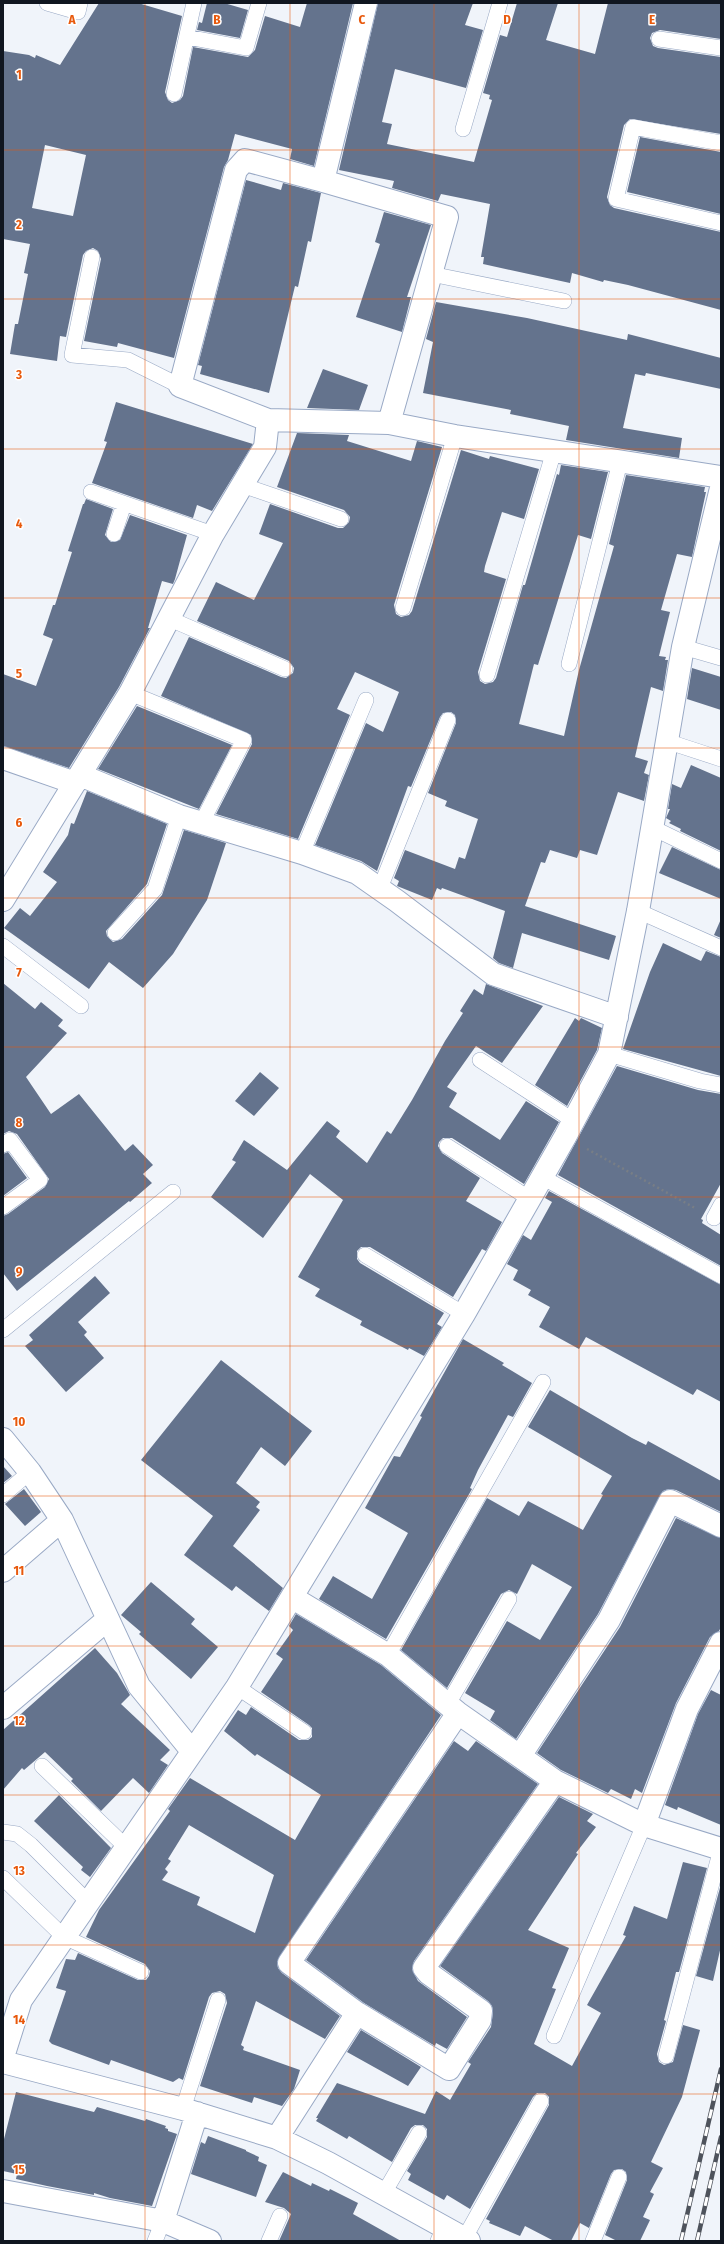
<svg xmlns="http://www.w3.org/2000/svg" width="724" height="2244" viewBox="0 0 724 2244" font-family="'Fira Sans Condensed',sans-serif">
  <style>
    .building { fill: #64738d; fill-rule: evenodd }
    .lines { fill: none; stroke-linecap: round; stroke-linejoin: round }
    .lane-casing { stroke: #99a9c5; stroke-width: 16 }
    .street-casing { stroke: #99a9c5; stroke-width: 24 }
    .path { stroke: #787e86; stroke-width: 2.5; stroke-dasharray: 2 3; stroke-linecap: butt }
    .lane { stroke: #fff; stroke-width: 15 }
    .street { stroke: #fff; stroke-width: 22 }
    .rail-casing { stroke: #4e535c; stroke-width: 4.5 }
    .rail { stroke: #fff; stroke-width: 3; stroke-dasharray: 9; stroke-linecap: butt }
    .grid { fill: none; stroke: #e8590c; stroke-width: 1; stroke-opacity: 0.55 }
    .grid-label { font-size: 13px; text-anchor: middle; font-weight: bold; fill: #e8590c; stroke: #fff; stroke-width: 3; stroke-linejoin: round; paint-order: stroke }
  </style>
  <rect width="100%" height="100%" fill="#f0f4fa"/>
  <path class="building" d="M99,3h39l44,13 -17,76 3,8 4,3 8,-3 3,-4 10,-49 55,10 7,-7 10,-34 35,11 7,-24h46l-39,163 -24,-7 2,-10 -57,-15 -7,26 -4,7 -50,191 -56,-15 -1,4 -33,-6 17,-82 -3,-8 -5,-3 -7,3 -3,4 -17,82 -6,-1 -3,25 -47,-7 5,-30h3l10,-50 -4,-1 6,-29 -27,-5v-188l26,4 6,3 1,-3 24,10zM45,145l41,10 -13,61 -41,-8z
    M207,3h17l24,7 -8,28 -43,-8 2,-8 3,1z
    M378,3h95l-8,22 18,5 -17,58 -71,-19 -13,53 10,2 -5,20 87,18 18,-62 -3,-1 1,-4 -7,-2 17,-58 7,2 10,-34h41l-12,37 49,14 13,-51h113v36l-61,-9 -8,3 -2,5 3,8 5,2 63,9v77l-91,-15 -6,6 -17,72 3,8 4,3 107,24v78l-93,-25 -24,-5 -1,2 -31,-9 -2,10 -87,-19 1,-7h-3l9,-53 -49,-10 -3,7 -46,-13 2,-7 -55,-11z
    M640,137l81,15v62l-94,-22z
    M246,180l35,10 2,-7 38,10 -10,49 -3,-1 -10,46 -3,-1 -26,107 -69,-19 2,-8 -4,-1z
    M384,212l47,13 -24,72h4l-9,35 -46,-15 24,-73 -5,-2z
    M436,302l91,16 100,22 1,-6 93,24v31l-75,-16 -1,3 -10,-2 -12,54 59,10 -3,20 -113,-18 3,-14 -59,-12 1,-4 -88,-17 10,-51 -7,-3z
    M323,369l45,16 -9,25 -52,-2z
    M116,402l137,42 -41,67 -15,-6 -4,13 -101,-35 15,-41 -3,-1z
    M297,433l52,2 -2,6 64,20 6,-20 25,6 -48,158 2,9 5,3 8,-2 3,-4 49,-161 28,9 1,-3 49,13 -15,50 -22,-7 -17,54 -1,6 22,7 -28,93 2,9 5,3 8,-2 3,-4 27,-93h2l32,-111 2,1 2,-10 47,7 -17,67 -13,-4 -40,130 -4,-1 -15,60 45,12 15,-66 35,-124 -5,-2 17,-69 79,12 -1,5h2l-14,65 -15,-3 -16,56 9,2 -11,44 7,1 -1,3h3l-5,31 -12,-4 -16,70 13,4 -4,12 5,2 -5,26 -26,-9 -21,63 -17,-5 -3,8 -27,-8 -5,13 -4,-1 -16,44 91,30 -7,24 -87,-27 -9,35 -14,-5 -6,-5 12,-47 -63,-23 -1,2 -4,-2 -5,12 -35,-14 2,-5 -5,-3 11,-28 50,19 4,-12 6,2 13,-40 -33,-13 2,-5 -19,-8 28,-70 -1,-8 -4,-3 -8,1 -3,4 -29,70 -3,-1 -31,85 -16,-10 -46,-16 51,-122 17,9 16,-40 -44,-20 -18,37 13,6 -52,124 -82,-25 36,-70 -1,-9 -90,-39 28,-59 92,40 5,1 7,-5 1,-5 -5,-7 -92,-40 19,-39 38,18 29,-57 -24,-9 11,-30 68,24h5l6,-6 1,-5 -6,-7 -67,-23z
    M86,499l27,10 -8,26 6,7 9,-2 10,-25 57,20 -12,44 -2,5 -11,-3 -14,47h2l-31,59 -50,81 -66,-22v-72l33,12 17,-47 -10,-4 10,-30h2l17,-53 -4,-1 15,-47h1z
    M692,668l29,9v33l-34,-11z
    M137,706l95,39 -33,64 -101,-40z
    M691,765l30,13v73l-41,-20 1,-2 -12,-6 2,-2 -5,-3 4,-9h-2l4,-25 9,4z
    M87,791l80,33 -20,60 -41,47 1,5 6,6 9,-3 40,-44 22,-65 42,13 -19,57 -34,54 -30,34 -34,-26 -20,27 -85,-61 16,-20 10,8 27,-34 -14,-10 25,-37 3,-12 3,1z
    M672,847l49,23v29l-62,-26z
    M721,919v19l-7,-3z
    M663,943l38,18 5,-10 15,6v119l-98,-27 27,-77z
    M3,983l32,26 6,-7 22,18 -5,6 9,7 -41,44 25,37 28,-20 46,57 8,-7 20,21 -10,9 9,9 -22,19 -1,-1 -112,90 -14,-18v-57l5,-2 37,-27 4,-8 -32,-45 -8,-3 -6,3z
    M486,984l57,22 -41,57 -26,-17 -29,41 10,6 -8,14 51,33 26,-39 33,21 -35,62 -72,-46h-9l-4,4 -1,4 4,7 38,25 -14,23 36,21 -16,29 -4,-2 -29,48 -83,-50h-9l-4,4v8l3,4 84,50 -7,11 5,3 -18,29 -15,-8 -1,2 -48,-25 2,-4 -47,-25 5,-7 -22,-12 45,-77 -33,-26 -47,64 -52,-41 25,-35 -4,-2 12,-20 43,30 40,-49 13,10 -4,6 31,26 20,-32 4,3 21,-34 33,-59 18,-28 -3,-2 14,-22 9,6z
    M575,1018l4,3 2,-3 21,10 -5,22 -30,56 -32,-21z
    M617,1066l81,24 23,4v89l-20,36 2,1 -1,3 19,12v31l-163,-91z
    M260,1072l19,16 -25,28 -19,-15z
    M8,1152l19,26 -24,18v-42z
    M549,1191l172,94v117l-24,-13 -4,6 -107,-58 -7,12 -40,-22 11,-20 -22,-12 3,-5 -18,-10 5,-10 -11,-6 16,-29 8,5 21,-38 -7,-4z
    M95,1276l15,17 -32,29 9,10 -3,3 20,23 -38,34 -41,-46 8,-6 -4,-5z
    M463,1339l41,24 -2,2 30,18 -19,34 -5,-2 -30,55 -8,18 2,1 -86,150 -67,-40 14,-23 39,23 36,-66 -43,-25 29,-52 6,1 22,-40 -2,-1z
    M221,1360l91,71 -27,35 -24,-19 -25,36 24,19 -4,5 4,3 -27,36 50,42 -14,23 -33,-25 -4,5 -48,-36 29,-39 -72,-56z
    M550,1390l82,48 14,7 2,-4 73,40v31l-45,-22 -7,-1 -6,2 -65,123 -82,125 -26,-19 5,-9 -30,-18 42,-72 33,19 32,-53 -40,-23 -15,30 -8,-4 -8,4 -54,94 -46,-38 86,-152 32,18 9,-15 55,29 20,-35 -2,-1 11,-18 -84,-49z
    M3,1466l9,10 -9,7z
    M24,1489l17,23 -16,14 -20,-22z
    M676,1518l45,20v89l-2,4 -9,6 -34,66 -34,90 -7,-4 -4,10 -20,-10 -3,4 -47,-23 -24,-17 83,-126z
    M151,1582l44,37 -4,5 27,23 -27,32 -52,-45 2,-2 -20,-17z
    M296,1614l85,51 60,50 -164,247 1,6 4,5 58,43 -15,23 -69,-38 -15,44 3,2 -1,3 57,20 -6,19 -12,17 -28,-9 -2,6 -52,-17 27,-83 -2,-9 -5,-3 -8,2 -3,4 -26,83 -4,-2 -6,4 -62,-22 -2,5 -57,-21 -3,-3 17,-50 -10,-3 10,-29 9,1 3,-7 60,27h8l3,-4 1,-5 -5,-7 -59,-27 13,-27 71,-99 -2,-2 22,-31 105,62 26,-45 -64,-41 -2,2 -31,-25 14,-21 8,5 5,-8 48,33h9l4,-3v-9l-3,-3 -48,-33 22,-33 -7,-5 17,-24 -4,-4zM189,1825l85,50 -19,58 -58,-28 3,-8 -38,-17 6,-8 -3,-3 6,-8 -3,-2z
    M95,1648l22,25 13,22 -9,9 49,46 -10,10 8,5 -19,28 -16,-15 -32,33 -30,-30 2,-2 -28,-27 -21,18 -2,-2 -19,22v-60z
    M711,1690l10,5v130l-43,-18 -1,3 -12,-5 33,-91z
    M454,1741l14,10 8,-10 62,43 -124,177 -2,8 6,12 49,36 -20,32 -11,-6 -1,3 -71,-43 -58,-43z
    M59,1795l52,53 -21,29 -9,-7 2,-3 -49,-46z
    M559,1797l34,17 -6,7 9,6 -20,26 2,1 -50,76 41,18 -17,40 4,1 -22,55 38,22 29,-53 -14,-8 39,-69 -3,-1 11,-29 33,13 16,-57 24,6 -28,104h-3l-12,48 2,1 -9,33 2,8 5,3 9,-3 10,-37 17,5 -18,67 -31,65 12,6 -13,24 4,2 -11,23 7,3 -10,21h-23l-12,-6 22,-55 -1,-8 -4,-3 -8,1 -3,4 -22,54 -9,-5 -9,18h-17l-29,-15 -5,10 -31,-13 1,-2 -4,-2 63,-114v-8l-4,-4h-8l-4,4 -63,112 -23,-14 -3,5 -36,-20 3,-6 -4,-3 20,-34v-8l-4,-4h-8l-4,3 -19,34 -43,-26 -2,3 -31,-18 2,-3h-2l21,-35 88,31 11,-23 14,9 21,-36 -3,-2 23,-35 2,-15 -1,-6 -4,-5 -48,-35z
    M721,1884v62l-8,35 -17,-5z
    M361,2030l60,37 -13,19 -61,-34z
    M16,2092l78,20 3,-5 48,14 1,-2 20,7 -1,2 3,1v2l9,3 -25,72 -42,-8 -16,-5v2l-47,-9 -31,-7 1,-5 -14,-3v-28z
    M208,2136l38,14v1l13,6 -1,4 9,4 -11,32 -65,-23 10,-32 4,2z
    M283,2172l28,14 1,-3 17,8 1,-2 28,14 -5,11 48,27h-122l12,-27 -7,-6 -19,-6z"/>
  <g class="lines">
    <g class="lane-casing">
      <path id="lane" d="M47,3l31,9 2,-9
        M187,37l59,11 13,-45
        M659,39l62,9
        M174,94l20,-91
        M463,129l37,-126
        M721,143l-88,-16 -17,72 105,24
        M92,257l-20,98 56,5 52,26
        M431,274l133,27
        M242,485l99,34
        M91,492l122,42
        M114,534l10,-30
        M403,608l52,-172
        M170,619l115,50
        M683,647l38,11
        M569,664l51,-202
        M487,675l67,-224
        M130,693l114,47 -42,82
        M666,741l55,18
        M653,828l68,33
        M302,853l64,-153
        M380,888l68,-168
        M638,911l83,37
        M115,933l40,-44 24,-73
        M3,946l78,60
        M609,1054l91,27 21,4
        M480,1060l94,61
        M3,1145l7,-5 30,40 -37,27
        M447,1146l83,53
        M542,1177l179,99
        M714,1218l7,-13
        M365,1255l99,59
        M3,1330l170,-138
        M3,1495l27,-23
        M388,1655l155,-273
        M237,1687l67,45
        M448,1704l61,-105
        M42,1766l84,81
        M3,1832l14,2 14,11 56,56
        M3,1878l61,59 77,35
        M554,2036l90,-211
        M666,2056l55,-207
        M183,2109l35,-109
        M384,2193l35,-60
        M464,2239l77,-138
        M155,2241l8,-20
        M269,2241l11,-25
        M438,2241l6,-14
        M593,2241l26,-64"/>
    </g>
    <g class="street-casing">
      <path id="street" d="M323,181l124,36 -58,206
        M268,420l121,3 66,13 266,41
        M3,758l72,25
        M80,775l99,41 123,37 55,20 40,28 96,73 124,43
        M3,900l127,-207 83,-159 52,-87 3,-27 -88,-34 56,-216 9,-10 78,21 43,-178
        M3,1439l27,33 32,48 77,166 53,65
        M3,1571l59,-51
        M293,1598l95,57 70,58 97,68 89,44 77,24
        M3,1708l105,-89
        M458,1713l-169,250 68,50 92,56 31,-49 1,-9 -53,-38 -4,-5 131,-187
        M520,1756l89,-136 61,-119 51,25
        M644,1825l43,-116 34,-66
        M3,2057l18,-57 216,-313 227,-373 101,-177 44,-83 29,-143 45,-264 38,-159
        M3,2062l180,47 94,29 51,25 141,78
        M277,2138l80,-125
        M3,2191l160,30 47,20
        M163,2221l34,-108"/>
    </g>
    <path class="path" d="M587,1149l108,59"/>
    <use href="#lane" class="lane"/>
    <use href="#street" class="street"/>
    <g class="rail-casing">
      <path id="rail" d="M681,2241l40,-172
        M697,2241l24,-104"/>
    </g>
    <use href="#rail" class="rail"/>
  </g>
  <path class="grid" d="M145,3v2238M290,3v2238M434,3v2238M579,3v2238M3,150h718M3,299h718M3,449h718M3,598h718M3,748h718M3,898h718M3,1047h718M3,1197h718M3,1346h718M3,1496h718M3,1646h718M3,1795h718M3,1945h718M3,2094h718"/>
  <g class="grid-label">
    <text x="72" y="24">A</text>
    <text x="217" y="24">B</text>
    <text x="362" y="24">C</text>
    <text x="507" y="24">D</text>
    <text x="652" y="24">E</text>
    <text x="19" y="79">1</text>
    <text x="19" y="229">2</text>
    <text x="19" y="379">3</text>
    <text x="19" y="528">4</text>
    <text x="19" y="678">5</text>
    <text x="19" y="827">6</text>
    <text x="19" y="977">7</text>
    <text x="19" y="1127">8</text>
    <text x="19" y="1276">9</text>
    <text x="19" y="1426">10</text>
    <text x="19" y="1575">11</text>
    <text x="19" y="1725">12</text>
    <text x="19" y="1875">13</text>
    <text x="19" y="2024">14</text>
    <text x="19" y="2174">15</text>
  </g>
  <rect width="724" height="2244" fill="none" stroke="#101620" stroke-width="8"/>
</svg>
